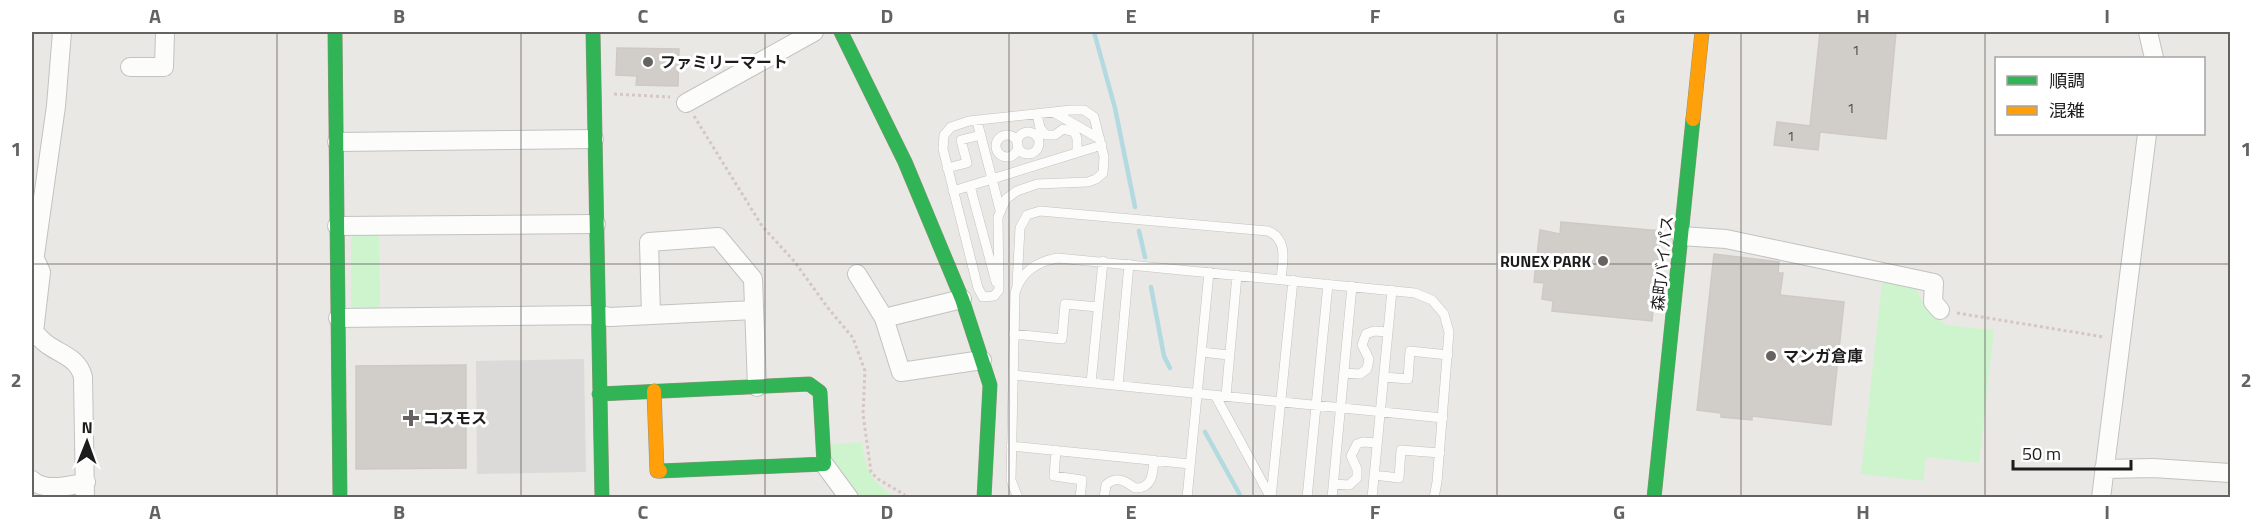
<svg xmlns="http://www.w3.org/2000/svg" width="2262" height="529" viewBox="0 0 2262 529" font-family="'Titillium Web','Noto Sans JP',sans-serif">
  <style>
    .park { fill: #cef4cd }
    .parking { fill: #dbdad8 }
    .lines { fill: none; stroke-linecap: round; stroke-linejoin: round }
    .stream { stroke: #b3d9e1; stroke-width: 4.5 }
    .building { fill: #d1ceca; stroke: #cec9c5; stroke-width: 1.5 }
    .lane-casing { stroke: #c3c2c0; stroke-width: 10 }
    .street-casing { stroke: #c3c2c0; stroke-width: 20 }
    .fast-casing { stroke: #93947c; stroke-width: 15 }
    .slow-casing { stroke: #93947c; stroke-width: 15 }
    .path { stroke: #d6c6c3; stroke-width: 3; stroke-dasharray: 3 3; stroke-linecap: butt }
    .lane { stroke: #fcfcfb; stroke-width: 9 }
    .street { stroke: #fcfcfb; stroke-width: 18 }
    .fast { stroke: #30b455; stroke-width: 14 }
    .slow { stroke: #ff9f0a; stroke-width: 14 }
    .grid { fill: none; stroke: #646362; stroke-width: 1.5; stroke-opacity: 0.55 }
    .poi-dot { fill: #646362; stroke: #fff; stroke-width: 2 }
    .labels { text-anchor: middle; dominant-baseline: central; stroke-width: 6; stroke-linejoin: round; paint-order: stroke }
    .number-label { font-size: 14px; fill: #4a4a48 }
    .poi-label { font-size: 16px; font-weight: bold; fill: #1c1c1c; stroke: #fff; text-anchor: start }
    .street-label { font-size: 16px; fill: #1c1c1c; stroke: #fff }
    .neatline { fill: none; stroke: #646362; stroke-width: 2 }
    .grid-label { font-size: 20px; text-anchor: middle; font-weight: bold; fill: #646362 }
  </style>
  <rect width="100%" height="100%" fill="#eae8e4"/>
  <path class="park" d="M379,232l1,78h-23l-6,-4v-67l5,-6z
    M1882,283l33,3 11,24 20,15 48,5 -15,133 -53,-6 -3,24 -62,-7z
    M862,442c3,28 10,39 32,55h-39l-24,-34 -1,-19z"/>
  <path class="parking" d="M584,359l2,113 -109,2 -1,-113z"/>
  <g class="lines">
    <path class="stream" d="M1094,32l21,76 20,99
      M1139,231l6,26
      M1151,287l13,69 6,12
      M1205,432l35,63"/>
  </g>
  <path class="building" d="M1820,32h76l-10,107 -66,-7 -2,18 -44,-5 3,-23 33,4z
    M617,48l62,1 -1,37 -42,-1 1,-9 -21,-1z
    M1561,222l100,9 -9,90 -100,-10 1,-10 -11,-2 2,-16 -10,-1 6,-52 20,4z
    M1714,254l65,8 -1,11h5l-3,22 64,7 -13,123 -79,-9v4l-31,-3v-4l-24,-3z
    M466,365v103l-110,1v-103z"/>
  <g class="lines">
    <g class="lane-casing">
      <path id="lane" d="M1071,110h13l10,7 10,40 -1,16 -7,6 -8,3 -51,2 -20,7 -11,8 -8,18 1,73 -5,6 -11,1 -5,-9 -35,-139 1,-14 7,-8 18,-6z
        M1053,112l47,27
        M1037,114l3,14 6,7h9l8,-6 11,3 3,6v14
        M977,121l23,89
        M1017 143a11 11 0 1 1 22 0a11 11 0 1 1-22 0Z
        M996 146a11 11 0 1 1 22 0a11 11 0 1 1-22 0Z
        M947,168l20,-5 -6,-23 20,-5
        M970,186l26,96
        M953,191l149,-46
        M1017,285l3,-57 7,-13 13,-4 228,20c20,8 15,30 13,48
        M1013,334l49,5 3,-35 33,3
        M1201,352l28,3
        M1344,373l16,1 7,-5 2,-10 -7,-14 4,-11 8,-3 14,1
        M1013,375l430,43
        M1384,377l24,2 2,-28 38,4
        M1091,383l12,-122
        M1118,386l11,-122
        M1215,395l56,103
        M1226,396l11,-121
        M1011,446l179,18
        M1056,450l-2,26 28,4 -2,18
        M1374,475l25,3 2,-28 39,3
        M1333,484l16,1 8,-7v-9l-6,-13 6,-12 6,-2 14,1
        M1018,498l-7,-18 4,-187c5,-20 22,-32 43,-35l357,35 17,7 12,14 5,18 -12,150 -3,16
        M1104,498l2,-13c10,-10 19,-4 29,3 17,1 18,-14 19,-28
        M1187,498l22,-226
        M1271,498l22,-218
        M1307,498l21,-214
        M1332,498l20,-212
        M1372,498l20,-208"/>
    </g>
    <g class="street-casing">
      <path id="street" d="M2148,32l6,26
        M130,67h34l1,-35
        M686,103l128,-71
        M337,142l257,-3
        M337,226l259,-2
        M1681,236l45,3 208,44 -1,19 7,8
        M35,259l6,13 -7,60c4,4 9,10 14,13 14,10 30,13 35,32l2,121
        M33,269l23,-163 6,-74
        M857,274l27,44 17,54 81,-12
        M651,315l-2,-73 69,-5 35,42 4,108
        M338,318l259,-3 13,2 144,-7
        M884,318l78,-19
        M824,464l25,34
        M2104,469l49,-1 77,5
        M32,480c13,12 38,6 54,2
        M2101,498l46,-364"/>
    </g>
    <g class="fast-casing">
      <path id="fast" d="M335,32l5,466
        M593,32l9,466
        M841,32l64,130 57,137 28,86 -6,113
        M599,394l210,-10 11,8 4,72 -164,7
        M1654,498l39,-379"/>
    </g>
    <g class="slow-casing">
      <path id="slow" d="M1693,119l9,-87
        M654,391l3,80h3"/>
    </g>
    <path class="path" d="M614,94l56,3
      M694,116l68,110 32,35 34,47 25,30 12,33 -2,43 8,58 7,7 27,16
      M1957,313l147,24"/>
    <use href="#lane" class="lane"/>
    <use href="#street" class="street"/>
    <use href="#fast" class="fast"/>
    <use href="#slow" class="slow"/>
  </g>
  <path class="grid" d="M277,32v466M521,32v466M765,32v466M1009,32v466M1253,32v466M1497,32v466M1741,32v466M1985,32v466M32,264h2198"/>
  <g class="poi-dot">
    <circle cx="648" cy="62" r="6"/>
    <circle cx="1603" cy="261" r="6"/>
    <circle cx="1771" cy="356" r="6"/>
    <path d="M408 409h6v6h6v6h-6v6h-6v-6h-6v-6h6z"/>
  </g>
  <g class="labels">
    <g class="number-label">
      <text x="1856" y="49">1</text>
      <text x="1851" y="107">1</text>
      <text x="1791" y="135">1</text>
    </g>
    <g class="poi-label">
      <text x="660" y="62">ファミリーマート</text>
      <text x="1591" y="261" text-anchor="end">RUNEX PARK</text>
      <text x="1783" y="356">マンガ倉庫</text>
      <text x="423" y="418">コスモス</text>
    </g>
    <g class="street-label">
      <text transform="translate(1662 263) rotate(-84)">森町バイパス</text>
    </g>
  </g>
  <rect width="2262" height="529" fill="none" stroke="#ffffff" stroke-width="66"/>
  <rect x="1995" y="57" width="210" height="78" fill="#ffffff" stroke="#a4a4a4" stroke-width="1.5"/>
  <rect x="2007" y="76" width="30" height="9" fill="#30b455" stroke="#a4a4a4" stroke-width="1.5"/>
  <text x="2049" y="87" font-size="18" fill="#1c1c1c">順調</text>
  <rect x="2007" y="106" width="30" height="9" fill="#ff9f0a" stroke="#a4a4a4" stroke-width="1.5"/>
  <text x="2049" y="117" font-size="18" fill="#1c1c1c">混雑</text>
  <g transform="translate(87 442) rotate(1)" stroke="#ffffff" stroke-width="4.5" paint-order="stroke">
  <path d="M0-4.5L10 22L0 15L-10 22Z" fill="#1c1c1c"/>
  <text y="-9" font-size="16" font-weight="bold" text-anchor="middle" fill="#1c1c1c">N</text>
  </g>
  <path d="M2013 460v9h118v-9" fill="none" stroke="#1c1c1c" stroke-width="3"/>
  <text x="2022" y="460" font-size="18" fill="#1c1c1c" stroke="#ffffff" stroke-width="4.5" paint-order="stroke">50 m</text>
  <rect x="33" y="33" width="2196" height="463" class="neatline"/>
  <g class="grid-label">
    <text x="155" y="23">A</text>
    <text x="399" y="23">B</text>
    <text x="643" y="23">C</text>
    <text x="887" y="23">D</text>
    <text x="1131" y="23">E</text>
    <text x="1375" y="23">F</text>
    <text x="1619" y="23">G</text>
    <text x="1863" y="23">H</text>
    <text x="2107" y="23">I</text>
    <text x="16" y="156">1</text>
    <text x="2246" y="156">1</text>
    <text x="16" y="387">2</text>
    <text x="2246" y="387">2</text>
    <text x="155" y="519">A</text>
    <text x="399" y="519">B</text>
    <text x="643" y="519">C</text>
    <text x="887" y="519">D</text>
    <text x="1131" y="519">E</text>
    <text x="1375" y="519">F</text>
    <text x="1619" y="519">G</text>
    <text x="1863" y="519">H</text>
    <text x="2107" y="519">I</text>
  </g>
</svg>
